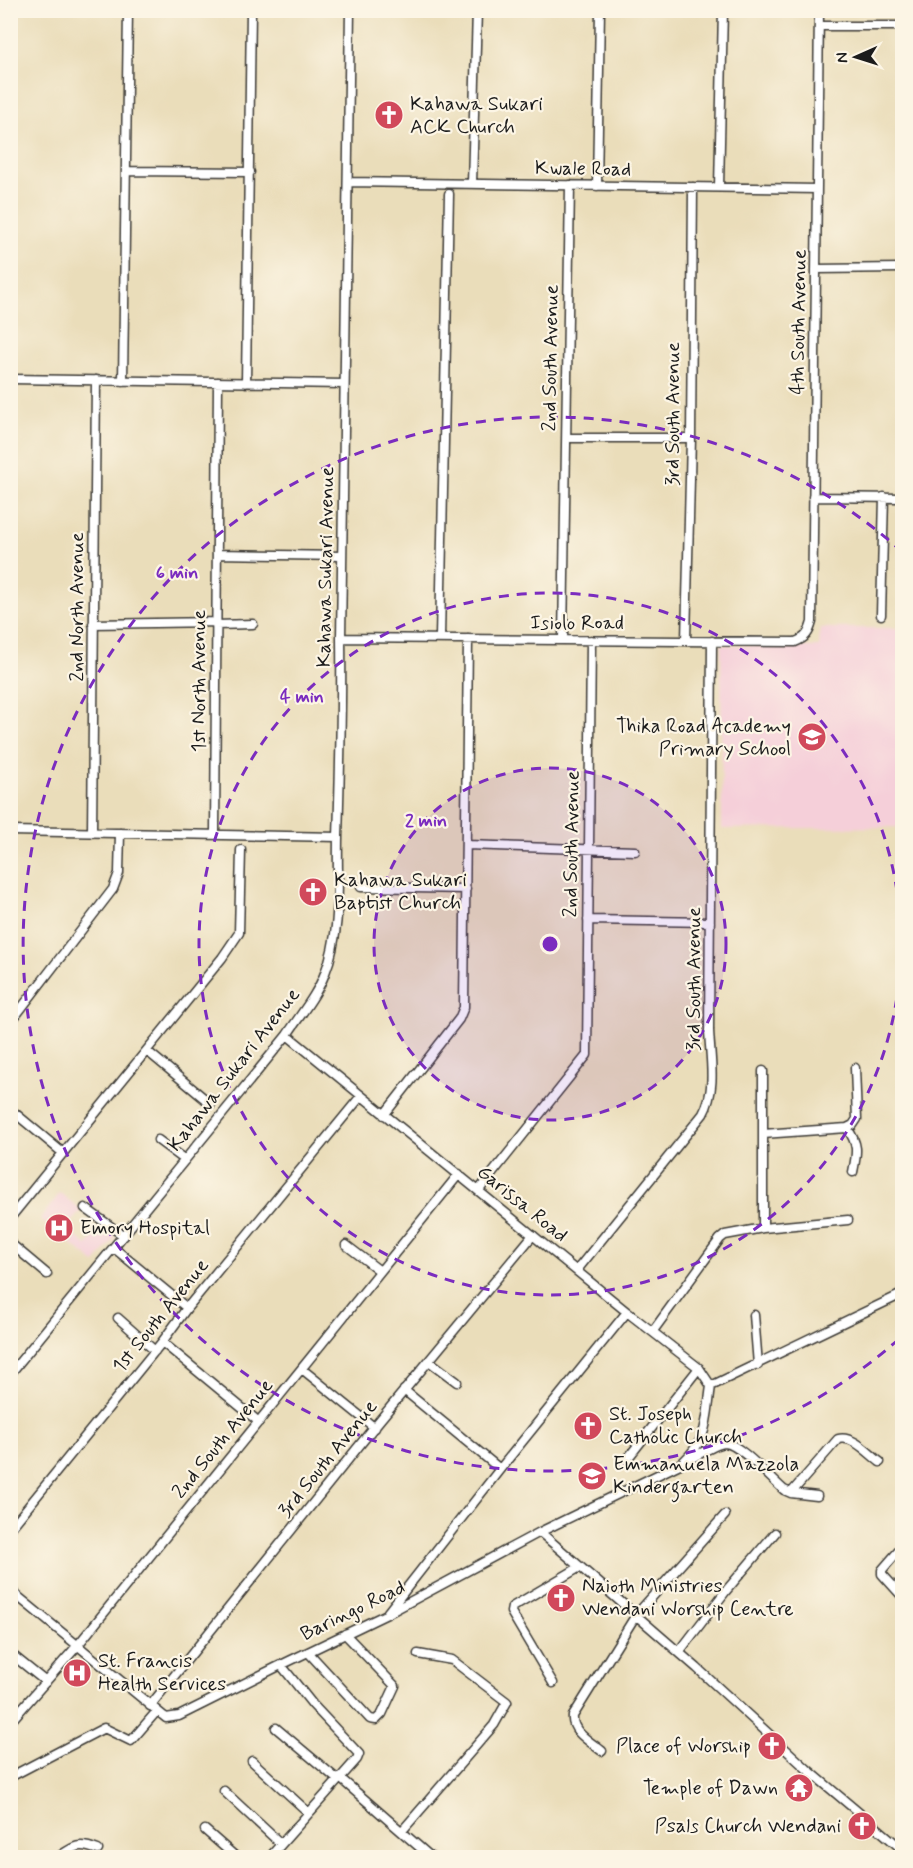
<svg xmlns="http://www.w3.org/2000/svg" width="913" height="1868" viewBox="0 0 913 1868" font-family="Mynerve,sans-serif">
  <style>
    .built { fill: #f5cfd9 }
    .lines { fill: none; stroke-linecap: round; stroke-linejoin: round }
    .minor-casing { stroke: #3b3934; stroke-width: 11 }
    .minor { stroke: #fff; stroke-width: 8 }
    .ring { fill: none; stroke: #7b2cbf; stroke-width: 3; stroke-dasharray: 10 8 }
    .labels { text-anchor: middle; dominant-baseline: central; stroke-width: 4.5; stroke-linejoin: round; paint-order: stroke }
    .poi-label { font-size: 20px; fill: #1c1c1c; stroke: #fcf5e5; text-anchor: start }
    .street-label { font-size: 20px; fill: #1c1c1c; stroke: #fcf5e5 }
    .centre { fill: #7b2cbf; stroke: #fcf5e5; stroke-width: 3 }
    .ring-label { font-size: 18px; text-anchor: middle; font-weight: bold; fill: #7b2cbf; stroke: #fcf5e5; stroke-width: 4.5; stroke-linejoin: round; paint-order: stroke }
  </style>
  <rect width="100%" height="100%" fill="#fcf5e5"/>
  <filter id="ink" filterUnits="userSpaceOnUse"><feTurbulence type="fractalNoise" baseFrequency=".0167" numOctaves="2"/><feDisplacementMap in="SourceGraphic" scale="12" xChannelSelector="R" yChannelSelector="G"/><feConvolveMatrix kernelMatrix="1 2 1 2 8 2 1 2 1" color-interpolation-filters="sRGB"/></filter>
  <filter id="wash" filterUnits="userSpaceOnUse"><feTurbulence type="fractalNoise" baseFrequency=".008" numOctaves="4" result="noise"/><feDisplacementMap in="SourceGraphic" scale="24" xChannelSelector="R" yChannelSelector="G"/><feGaussianBlur stdDeviation="1.35" result="paint"/><feColorMatrix in="noise" values="0 0 0 0 0 0 0 0 0 0 0 0 0 0 0 0 0 1.4 0 .05"/><feComposite in="paint" operator="in"/></filter>
  <g filter="url(#wash)">
    <rect width="100%" height="100%" fill="#eaddba"/>
    <path class="built" d="M820,628h82v199l-180,2 -1,-184 98,2z
      M60,1193l21,17 -15,19 21,16 15,-19 14,11 -21,26 -55,-44z"/>
  </g>
  <g filter="url(#ink)">
    <g class="lines">
      <g class="minor-casing">
        <path id="minor" d="M819,26h83
          M126,171l124,1
          M348,182l469,7
          M472,184l5,-174
          M597,186l3,-176
          M719,187l4,-177
          M816,269l86,-1
          M10,379l334,5
          M123,381l5,-371
          M246,383l5,-373
          M567,438h124
          M813,497l89,1
          M217,554l125,2
          M881,615l3,-118
          M93,624l123,-2
          M216,625l37,-1
          M341,638l454,4c11,-4 14,-9 17,-20l7,-612
          M440,638l9,-444
          M563,640l7,-455
          M686,640l5,-202 2,-251
          M10,831l328,6
          M92,833l4,-453
          M215,835l3,-453
          M467,845l168,6
          M361,887l105,2
          M588,920l122,2
          M10,1023l103,-134 6,-16 1,-40
          M147,1051l64,53
          M10,1109l53,44
          M384,1115l75,-96 5,-12 4,-368
          M847,1128c12,17 10,24 6,44
          M763,1134l84,-6 6,-3 4,-6 -2,-51
          M158,1140l27,20
          M479,1190l108,-135 4,-415
          M85,1208l39,28
          M10,1218l212,-260 17,-25 2,-83
          M763,1228v-157
          M10,1243l37,31
          M346,1245l34,26
          M114,1248l73,60
          M577,1270l126,-156c14,-25 7,-57 6,-84l3,-389
          M754,1315l4,50
          M118,1318l37,33
          M653,1331l67,-92 5,-4 38,-7 85,-8
          M162,1342l97,80
          M429,1361l28,21
          M302,1369l73,59
          M10,1374l277,-339c13,-20 30,-40 38,-62 17,-42 12,-91 13,-135 2,-67 4,-133 3,-200l9,-628
          M711,1386l191,-92
          M404,1390l96,79
          M628,1458l71,-90
          M690,1459c8,-4 27,-16 35,-16 15,1 46,36 59,47l7,3 26,3
          M791,1493l47,-54c15,-4 30,14 42,23
          M10,1529l152,-187 25,-34 174,-212
          M540,1532l157,136 110,101 95,80
          M902,1547l-20,23v4l20,22
          M10,1590l156,128 13,-2 102,-51 106,-51 153,-82 142,-69c27,-25 24,-43 29,-77l-12,-18 -72,-56 -340,-277
          M388,1612l112,-143 127,-157
          M308,1652l62,67 6,1 6,-6 13,-28 -50,-52
          M679,1652l46,-60 50,-59
          M10,1653l36,29
          M553,1683l-42,-71 1,-5 68,-40
          M150,1706l229,-285 154,-186
          M10,1722l68,-77 381,-471
          M276,1728l62,52
          M602,1751c-11,-9 -31,-19 -29,-35l63,-101 89,-100
          M252,1761l57,52
          M10,1777l94,-49 27,13 26,-30
          M340,1778l92,80
          M224,1791l57,53
          M205,1830l32,28
          M402,1831l92,-106 13,-23 -55,-42 -34,-6
          M57,1858c17,-12 21,-16 41,-8
          M269,1858l88,-99 2,-5 -46,-49 -32,-40"/>
      </g>
      <use href="#minor" class="minor"/>
    </g>
  </g>
  <circle cx="550" cy="944" r="176" fill="#7b2cbf" fill-opacity=".12"/>
  <g class="ring">
    <circle cx="550" cy="944" r="176"/>
    <circle cx="550" cy="944" r="351"/>
    <path d="M899 1339A527 527 0 1 1 899 549"/>
  </g>
  <defs>
    <g id="church-disc" transform="scale(1.5)"><circle r="9.5" fill="#d1495b" stroke="#fcf5e5"/><path d="M-1.2-6h2.4v3.5h3.3v2.4h-3.3V6h-2.4V-.1h-3.3v-2.4h3.3Z" fill="#fff"/></g>
    <g id="school-disc" transform="scale(1.5)"><circle r="9.5" fill="#d1495b" stroke="#fcf5e5"/><path d="M0-5L7-2L0 1L-7-2ZM-4 1L0 2.5L4 1V4Q0 6-4 4Z" fill="#fff"/></g>
    <g id="hospital-disc" transform="scale(1.5)"><circle r="9.5" fill="#d1495b" stroke="#fcf5e5"/><path d="M-5-5h3v3.5h4V-5h3V5h-3V1.5h-4V5h-3Z" fill="#fff"/></g>
    <g id="temple-disc" transform="scale(1.5)"><circle r="9.5" fill="#d1495b" stroke="#fcf5e5"/><path d="M0-6L5-2H3V0L6.5 2.5H4V6H1.5V3h-3V6H-4V2.5H-6.5L-3 0V-2H-5Z" fill="#fff"/></g>
  </defs>
  <g fill-rule="evenodd">
    <use href="#church-disc" x="389" y="115"/>
    <use href="#school-disc" x="812" y="737"/>
    <use href="#church-disc" x="313" y="892"/>
    <use href="#hospital-disc" x="59" y="1228"/>
    <use href="#church-disc" x="588" y="1426"/>
    <use href="#school-disc" x="592" y="1476"/>
    <use href="#church-disc" x="561" y="1598"/>
    <use href="#hospital-disc" x="77" y="1673"/>
    <use href="#church-disc" x="772" y="1746"/>
    <use href="#temple-disc" x="799" y="1788"/>
    <use href="#church-disc" x="862" y="1826"/>
  </g>
  <g class="labels">
    <g class="poi-label">
      <text x="410" y="104">Kahawa Sukari<tspan x="410" dy="23">ACK Church</tspan></text>
      <text x="791" y="726" text-anchor="end">Thika Road Academy<tspan x="791" dy="23">Primary School</tspan></text>
      <text x="334" y="880">Kahawa Sukari<tspan x="334" dy="23">Baptist Church</tspan></text>
      <text x="80" y="1228">Emory Hospital</text>
      <text x="609" y="1414">St. Joseph<tspan x="609" dy="23">Catholic Church</tspan></text>
      <text x="613" y="1464">Emmanuela Mazzola<tspan x="613" dy="23">Kindergarten</tspan></text>
      <text x="582" y="1586">Naioth Ministries<tspan x="582" dy="23">Wendani Worship Centre</tspan></text>
      <text x="98" y="1661">St. Francis<tspan x="98" dy="23">Health Services</tspan></text>
      <text x="751" y="1746" text-anchor="end">Place of Worship</text>
      <text x="778" y="1788" text-anchor="end">Temple of Dawn</text>
      <text x="841" y="1826" text-anchor="end">Psals Church Wendani</text>
    </g>
    <g class="street-label">
      <text transform="translate(583 169) rotate(1)">Kwale Road</text>
      <text transform="translate(799 322) rotate(-89)">4th South Avenue</text>
      <text transform="translate(551 358) rotate(-89)">2nd South Avenue</text>
      <text transform="translate(673 414) rotate(-90)">3rd South Avenue</text>
      <text transform="translate(326 567) rotate(-89)">Kahawa Sukari Avenue</text>
      <text transform="translate(77 607) rotate(-90)">2nd North Avenue</text>
      <text x="577" y="623">Isiolo Road</text>
      <text transform="translate(199 681) rotate(-90)">1st North Avenue</text>
      <text transform="translate(572 844) rotate(-89)">2nd South Avenue</text>
      <text transform="translate(694 979) rotate(-90)">3rd South Avenue</text>
      <text transform="translate(234 1070) rotate(-52)">Kahawa Sukari Avenue</text>
      <text transform="translate(522 1204) rotate(39)">Garissa Road</text>
      <text transform="translate(161 1316) rotate(-51)">1st South Avenue</text>
      <text transform="translate(223 1439) rotate(-51)">2nd South Avenue</text>
      <text transform="translate(328 1459) rotate(-51)">3rd South Avenue</text>
      <text transform="translate(353 1611) rotate(-26)">Baringo Road</text>
    </g>
  </g>
  <circle cx="550" cy="944" r="9" class="centre"/>
  <g class="ring-label">
    <text x="177" y="578">6 min</text>
    <text x="302" y="702">4 min</text>
    <text x="426" y="826">2 min</text>
  </g>
  <rect width="913" height="1868" fill="none" stroke="#fcf5e5" stroke-width="36"/>
  <g transform="translate(856 57) rotate(267)" stroke="#fcf5e5" stroke-width="4.5" paint-order="stroke">
  <path d="M0-4.5L10 22L0 15L-10 22Z" fill="#1c1c1c"/>
  <text y="-9" font-size="16" font-weight="bold" text-anchor="middle" fill="#1c1c1c">N</text>
  </g>
</svg>
